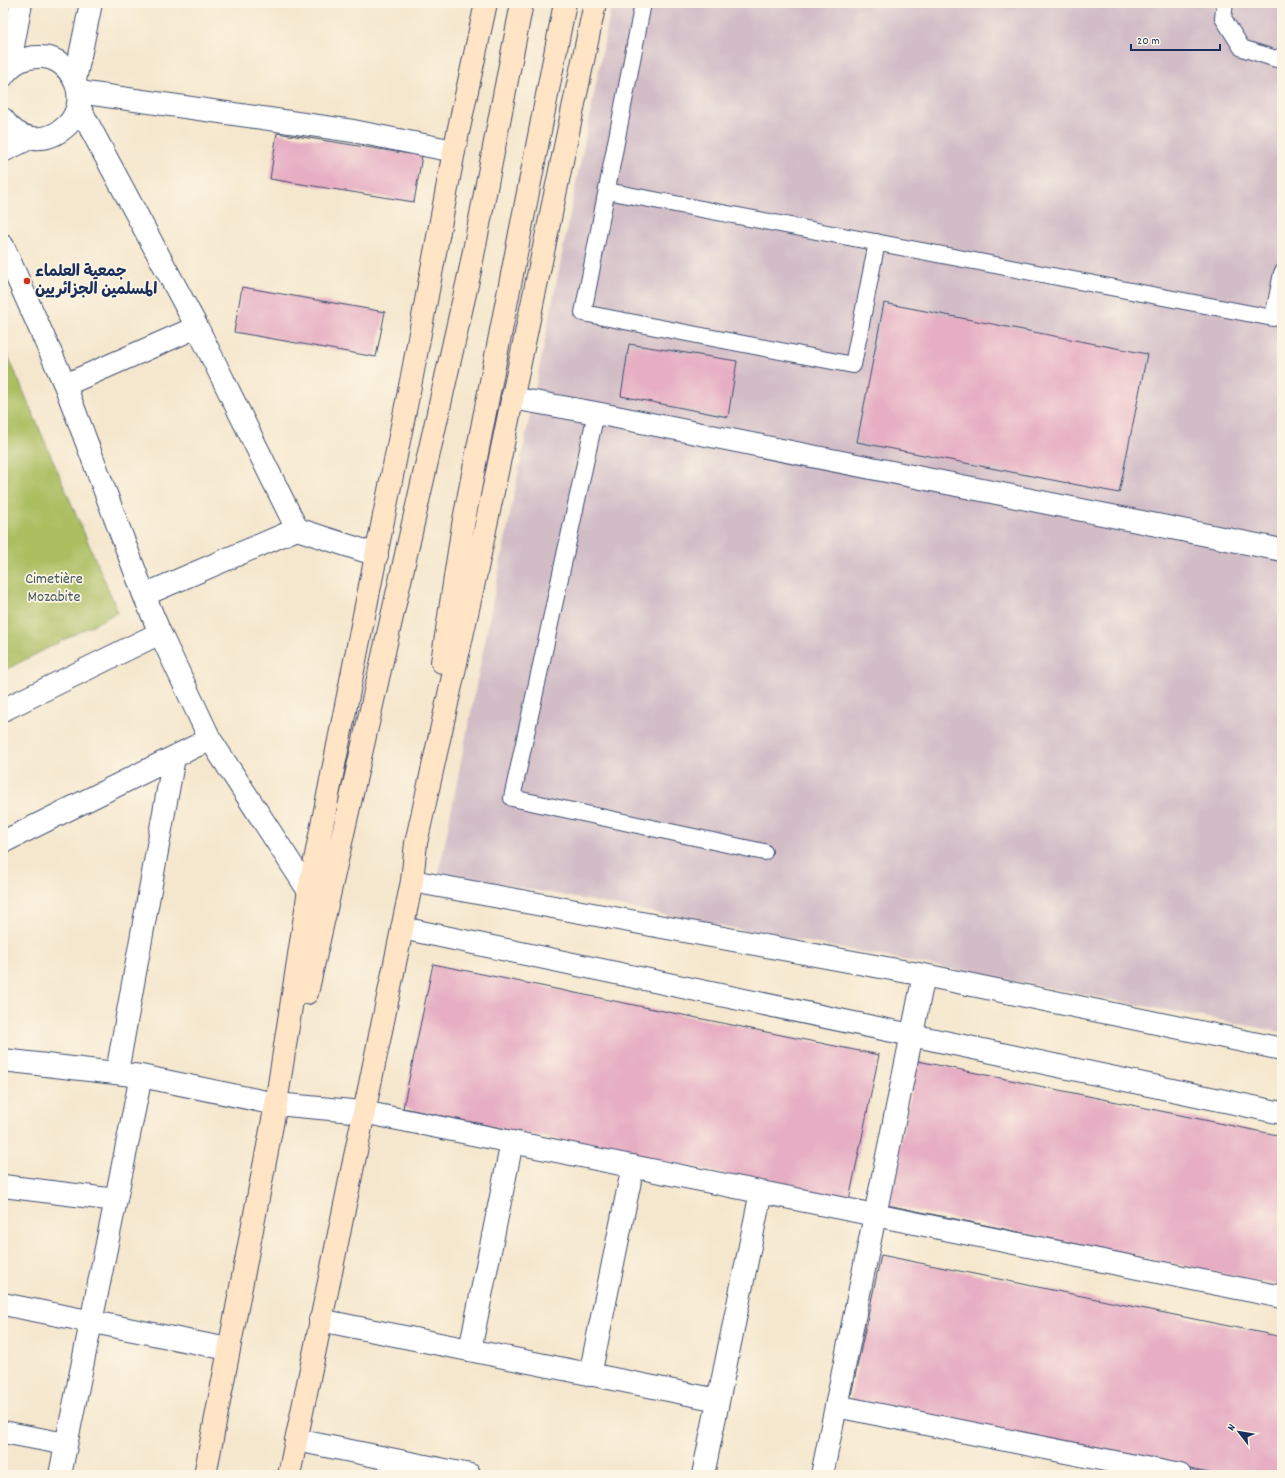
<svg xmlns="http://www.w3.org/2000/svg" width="1285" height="1478" viewBox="0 0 1285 1478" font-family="Dekko,'Playpen Sans Arabic',sans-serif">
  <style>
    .industrial { fill: #d2bdc7 }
    .green { fill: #abbe61; stroke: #637660 }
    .building { fill: #e6adc3 }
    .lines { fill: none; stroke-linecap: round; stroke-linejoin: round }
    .service-casing { stroke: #3c4b6f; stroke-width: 18 }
    .minor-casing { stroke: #3c4b6f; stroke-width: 24 }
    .secondary-casing { stroke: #3c4b6f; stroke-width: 24 }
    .service { stroke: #fff; stroke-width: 16 }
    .minor { stroke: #fff; stroke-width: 22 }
    .secondary { stroke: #ffe4c6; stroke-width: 22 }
    .poi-dot { fill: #c8321e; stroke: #fcf5e5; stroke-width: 1.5 }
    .labels { text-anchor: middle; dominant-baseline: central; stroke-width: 3.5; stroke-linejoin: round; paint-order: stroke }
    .poi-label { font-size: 16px; font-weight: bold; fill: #1b2f5e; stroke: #fcf5e5; text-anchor: start }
    .park-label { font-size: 16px; fill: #465a5f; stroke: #fcf5e5 }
  </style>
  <rect width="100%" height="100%" fill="#fcf5e5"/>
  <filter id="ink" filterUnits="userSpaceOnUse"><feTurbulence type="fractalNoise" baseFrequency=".025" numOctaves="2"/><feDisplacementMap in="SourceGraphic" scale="8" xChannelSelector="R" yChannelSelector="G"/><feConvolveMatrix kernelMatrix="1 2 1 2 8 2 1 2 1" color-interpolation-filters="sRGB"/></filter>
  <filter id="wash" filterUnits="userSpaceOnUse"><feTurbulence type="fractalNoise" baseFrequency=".012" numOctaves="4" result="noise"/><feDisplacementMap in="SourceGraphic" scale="16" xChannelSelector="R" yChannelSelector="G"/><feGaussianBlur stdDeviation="0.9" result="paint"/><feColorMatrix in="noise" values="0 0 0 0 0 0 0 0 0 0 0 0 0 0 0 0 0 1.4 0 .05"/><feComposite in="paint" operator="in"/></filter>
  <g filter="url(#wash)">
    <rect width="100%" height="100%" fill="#f5e7cd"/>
    <path class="industrial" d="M612,3h670v1029l-843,-160z"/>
    <path class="green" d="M3,344l115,268 -115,59z"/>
    <g id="blocks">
      <path class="building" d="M277,133l145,23 -8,46 -144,-23z
        M242,287l143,25 -9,45 -142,-25z
        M884,303l263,51 -28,139 -262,-51z
        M629,344l108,17 -9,56 -107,-21z
        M433,964l446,91 -30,145 -446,-92z
        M918,1061l364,75v150l-395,-81z
        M881,1255l401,82v138h-63l-369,-75z"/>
    </g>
  </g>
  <g filter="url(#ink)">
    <use href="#blocks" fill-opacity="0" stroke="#3c4b6f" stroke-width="1"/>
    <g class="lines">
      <g class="service-casing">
        <path id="service" d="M643,3l-60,310 270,52 24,-123
          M1225,3l-2,15 19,30 34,11 6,-3
          M607,191l666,127 9,-45
          M596,413l-84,385 252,54"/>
      </g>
      <g class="minor-casing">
        <path id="minor" d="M9,68l12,-65
          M3,76c10,-14 22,-20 39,-19 11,0 22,7 28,16 32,45 -34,93 -67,46
          M75,80l16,-77
          M79,92l274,39 101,20
          M78,105l119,222 100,202 80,26
          M3,151l27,-13
          M3,246l62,139 79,210 16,38 50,106 106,163
          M65,385l132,-58
          M512,398l84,15 686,137
          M144,595l153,-66
          M3,710l157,-77
          M3,842l207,-103
          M412,881l512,94 358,74
          M402,928l880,185
          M3,1060l138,16 135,28 87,8 919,185
          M117,1072l57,-315
          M3,1186l113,14
          M3,1304l225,45
          M320,1320l398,80
          M470,1350l42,-208
          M590,1375l43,-209
          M836,1406l344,69
          M3,1432l63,12
          M296,1440l174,35
          M60,1475l81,-399
          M703,1475l58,-283
          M822,1475l102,-500"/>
      </g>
      <g class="secondary-casing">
        <path id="secondary" d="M442,662l21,-137 102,-522
          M307,993l163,-722 52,-268
          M205,1475l71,-371 33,-214 103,-514 42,-225 32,-148
          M289,1475l123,-594 4,-38 60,-270 119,-570"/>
      </g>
      <use href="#service" class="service"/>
      <use href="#minor" class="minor"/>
      <use href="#secondary" class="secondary"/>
    </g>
  </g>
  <circle class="poi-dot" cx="27" cy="281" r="4"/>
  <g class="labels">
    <g class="poi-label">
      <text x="35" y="272">جمعية العلماء<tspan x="35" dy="18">المسلمين الجزائريين</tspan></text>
    </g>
    <g class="park-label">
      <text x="54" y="579">Cimetière<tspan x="54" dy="18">Mozabite</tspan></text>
    </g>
  </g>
  <rect width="1285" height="1478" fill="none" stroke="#fcf5e5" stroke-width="16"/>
  <g transform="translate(1239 1432) rotate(301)" stroke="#fcf5e5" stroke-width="3" paint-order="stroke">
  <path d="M0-3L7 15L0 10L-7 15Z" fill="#1b2f5e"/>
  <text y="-6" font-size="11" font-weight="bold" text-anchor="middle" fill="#1b2f5e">N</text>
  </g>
  <path d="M1131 44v6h89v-6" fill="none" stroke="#1b2f5e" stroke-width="2"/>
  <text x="1137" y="44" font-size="12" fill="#1b2f5e" stroke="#fcf5e5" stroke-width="3" paint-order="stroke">20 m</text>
</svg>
